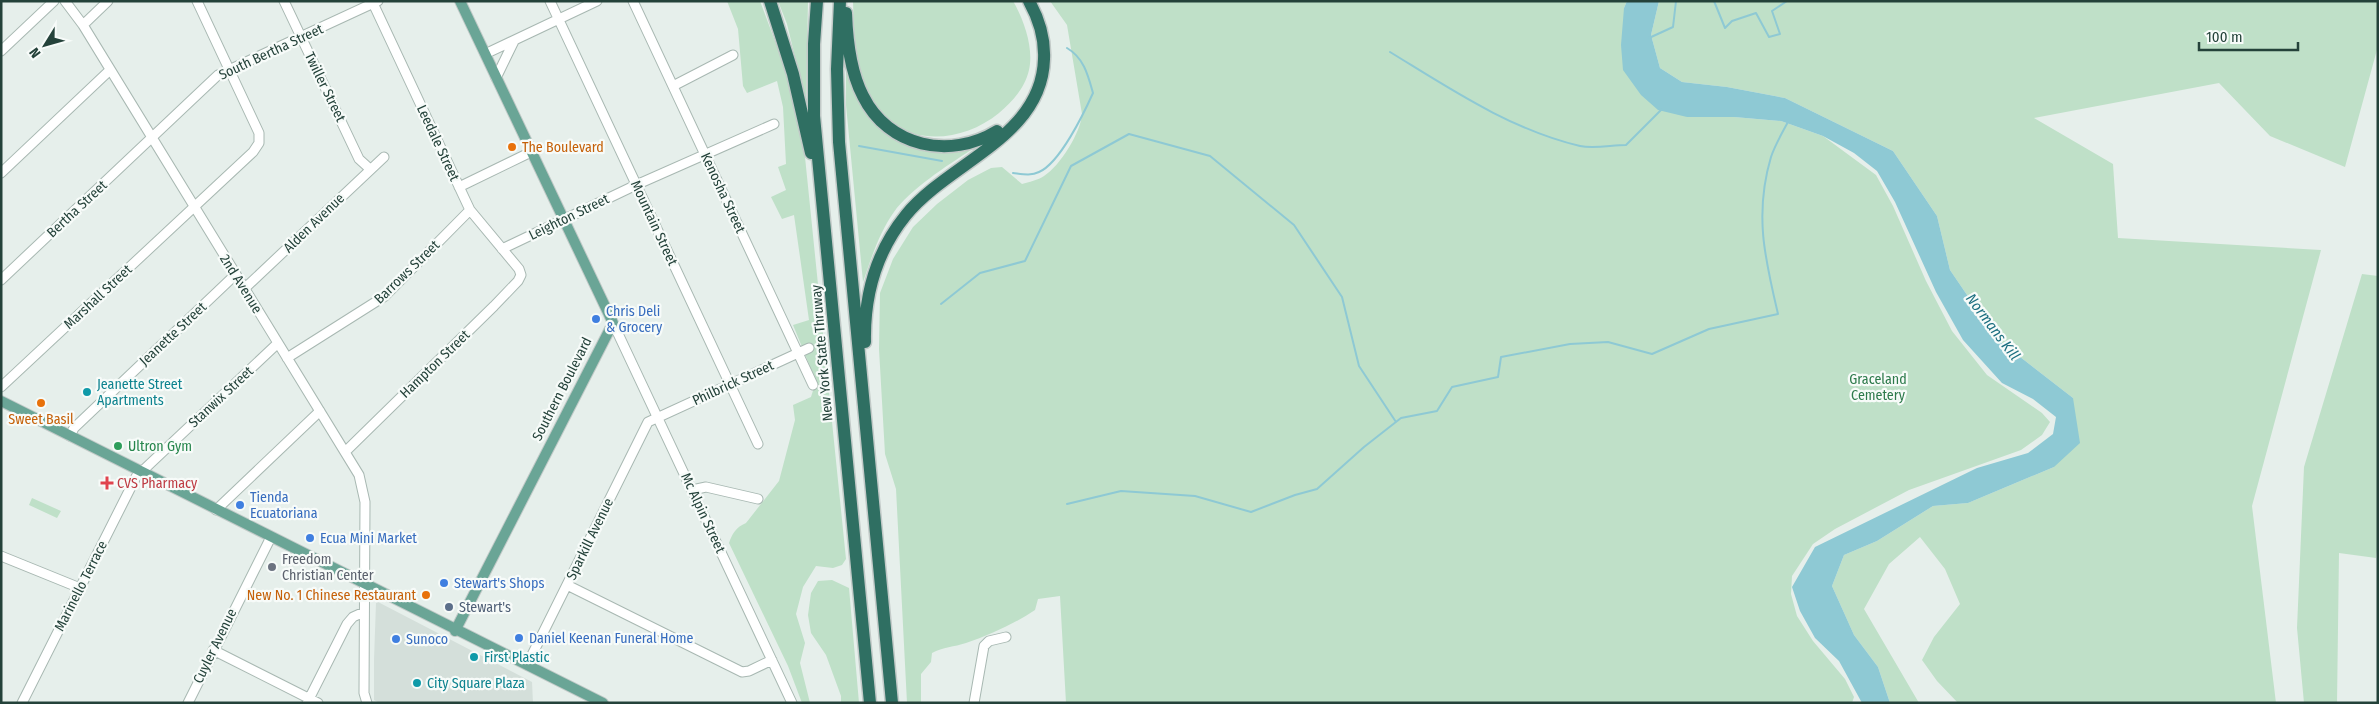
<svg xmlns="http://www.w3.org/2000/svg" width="2379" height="704" viewBox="0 0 2379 704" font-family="'Fira Sans Condensed',sans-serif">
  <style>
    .built { fill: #d4dfda }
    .green { fill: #bfe0c8 }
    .water { fill: #8ec9d4 }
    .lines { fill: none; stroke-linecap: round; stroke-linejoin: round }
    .stream { stroke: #8ec9d4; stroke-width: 2 }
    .minor-casing { stroke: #a8b8b2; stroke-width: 11 }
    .major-casing { stroke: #c2cac8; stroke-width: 12 }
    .highway-casing { stroke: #c2cac8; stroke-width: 15 }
    .minor { stroke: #fff; stroke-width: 9 }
    .major { stroke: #6aa596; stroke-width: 10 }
    .highway { stroke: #2f6f62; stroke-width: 12 }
    .food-dot { fill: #e8710a; stroke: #f7fbf9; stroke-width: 2 }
    .shop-dot { fill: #3f7fe0; stroke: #f7fbf9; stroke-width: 2 }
    .culture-dot { fill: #0f9aa8; stroke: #f7fbf9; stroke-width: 2 }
    .leisure-dot { fill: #2e9e5b; stroke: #f7fbf9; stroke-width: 2 }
    .health-dot { fill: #e0444e; stroke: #f7fbf9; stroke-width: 2 }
    .worship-dot { fill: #6b7280; stroke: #f7fbf9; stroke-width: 2 }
    .service-dot { fill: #5c6f8a; stroke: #f7fbf9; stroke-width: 2 }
    .labels { text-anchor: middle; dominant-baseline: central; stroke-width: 4.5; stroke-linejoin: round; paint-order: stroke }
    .street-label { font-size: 14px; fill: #24423a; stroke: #f7fbf9 }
    .food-label { font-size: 14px; fill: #c56008; stroke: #f7fbf9; text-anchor: start }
    .shop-label { font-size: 14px; fill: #366cbe; stroke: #f7fbf9; text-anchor: start }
    .park-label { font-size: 14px; fill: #2d7a4b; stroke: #f7fbf9 }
    .culture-label { font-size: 14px; fill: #0d838f; stroke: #f7fbf9; text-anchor: start }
    .leisure-label { font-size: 14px; fill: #27864d; stroke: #f7fbf9; text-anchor: start }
    .health-label { font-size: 14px; fill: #be3a42; stroke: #f7fbf9; text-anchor: start }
    .worship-label { font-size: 14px; fill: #5b616d; stroke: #f7fbf9; text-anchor: start }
    .service-label { font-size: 14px; fill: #4e5e75; stroke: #f7fbf9; text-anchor: start }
    .water-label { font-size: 15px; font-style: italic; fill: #1c6f80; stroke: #f7fbf9 }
  </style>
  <rect width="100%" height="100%" fill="#e6efeb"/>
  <path class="built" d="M378,602l154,80 1,21h-153l-6,-3v-40l2,-57z"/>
  <path class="green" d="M727,1h33l22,59 15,52 8,45 41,402 -4,6 -9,3 -17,-2 -13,21 -7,27 9,29 -5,20 10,40h-8l-14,-37 -59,-123c3,-9 7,-16 17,-20l33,-42 16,-61 -2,-15 18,-8 5,-16 -23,-56 16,-5 -15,-105 -12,4 -11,-22 15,-7 -8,-23 8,-3 -3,-57 -6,-26 -30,12 -4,-7 -5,-57z
    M778,1h30l-2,101 -19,-78z
    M853,1h160c11,19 21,47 16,69 -4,18 -17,32 -30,43 -44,36 -111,33 -134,-25 -11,-27 -11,-58 -12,-87z
    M1050,1h577l-3,7 63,109h47l47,4 42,15 53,39 17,31 33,75 26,50 35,44 55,38 8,9 -8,13 -21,15 -112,40 -74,39 -22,15 -21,32 -1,18 6,22 16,25 32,38 9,18 -2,6h-786l-6,-107 -22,3 -3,11c-21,14 -45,25 -69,33 -12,4 -23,4 -34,10l-1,9 -10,12v29h-14l-11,-214 -11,-35 -6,-105 1,-56 13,-34 20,-32 24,-23 31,-24 23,-12 11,-1 20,17c7,-2 16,-4 22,-8 16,-10 37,-44 38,-62l-15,-89z
    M1659,1h719v45l-33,121 -75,-31 -51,-53 -185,35 79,46 5,74 203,12 -69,256 24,197h-318l-21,-22 -15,-21 12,-23 26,-33 -15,-35 -25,-32 -31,27 -25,45 55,94h-29l-12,-36 -24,-32 -22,-49 12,-31 33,-14 56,-35 35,-3 86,-36 19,-69 -76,-59 -47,-69 -13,-54 -44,-65 -108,-53 -58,-11 -45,-5 -22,-14 -9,-33z
    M846,56c4,14 6,31 13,44 25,47 64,56 112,50 -23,15 -62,40 -77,62 -15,21 -23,47 -31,70l-17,-177z
    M2362,274l16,2v266l-2,16 -37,-5 -2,150h-33l-7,-75 7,-161z
    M32,498l29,13 -4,7 -28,-13z
    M832,580l17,8 10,115h-18v-7l-15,-41 -15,-22 -3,-18 3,-22 7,-12z"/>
  <path class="water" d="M1627,1h32l-8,34 9,33 22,14 45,5 58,11 108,53 44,65 13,54 47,69 76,59 7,45 -26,24 -86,36 -35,3 -56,35 -33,14 -12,31 22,49 24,32 12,36h-28l-23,-42 -24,-23 -15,-27 -8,-24 23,-40 162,-79 51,-15 25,-19 3,-17 -23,-18 -31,-16 -39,-43 -27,-48 -41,-90 -18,-31 -23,-18 -31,-17 -42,-15 -47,-4h-47l-29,-7 -17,-15 -18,-25 -2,-25 3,-37z"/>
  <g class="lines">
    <path class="stream" d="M1714,1l11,27 7,-7 24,-8 13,24 11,-3 -8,-23 15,-10
      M1649,38l24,-11 3,-26
      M1390,52c59,36 121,78 190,94 14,3 32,-1 46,-1l36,-36
      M859,146l83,15
      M1013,173c9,1 18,3 26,-1 21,-9 45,-59 54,-79 -5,-18 -9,-35 -26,-45
      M941,304l39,-31 45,-12 46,-95 58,-32 81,22 84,69 48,72 17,69 37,56
      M1067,504l54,-13 74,5 56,16 44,-17 22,-6 47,-42 37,-29 36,-7 15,-24 46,-10 3,-20 69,-13 38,-2 44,12 57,-25 69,-15c-13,-55 -24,-100 -7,-157 4,-12 11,-24 17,-35"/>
    <g class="minor-casing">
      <path id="minor" d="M65,1l18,24 276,450 6,27 -1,191 3,10
        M284,1l75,158 11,10
        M550,1l208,443
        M633,1l180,384
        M83,25l25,-24
        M1,51l53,-50
        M485,54l112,-53
        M496,78l18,-37
        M673,86l60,-31
        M1,173l109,-103
        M459,187l72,-35
        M502,249l134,-64 138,-61
        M1,280l217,-205 160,-74
        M244,289l140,-132
        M613,323l179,380
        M287,358l98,-62 85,-86
        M1,387l252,-235 6,-9v-10l-62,-132
        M70,436l4,-8 161,-153
        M345,452l149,-146 24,-25 3,-6 -2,-6 -49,-59 -98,-209
        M692,490l14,-3 52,12
        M216,510l104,-99
        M1,556l79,32
        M567,585l175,87 7,-1 23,-11
        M213,650l105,53
        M527,665l121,-243 161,-74
        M22,703l114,-226 142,-134
        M188,703l83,-166
        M307,703l40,-79 6,-7 11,-5
        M974,703l10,-57 5,-5 17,-4"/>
    </g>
    <g class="major-casing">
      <path id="major" d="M1,401l602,302
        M455,631l158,-308 -153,-322"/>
    </g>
    <g class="highway-casing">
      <path id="highway" d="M770,1l23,73 18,79
        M817,1l-3,43v72l56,587
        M840,1l-3,68 2,73 53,561
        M846,13c1,28 4,58 17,83 25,51 87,64 134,35
        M865,342c-1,-47 11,-90 41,-127 43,-53 136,-78 138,-156 1,-21 -5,-40 -15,-58"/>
    </g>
    <use href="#minor" class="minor"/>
    <use href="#major" class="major"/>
    <use href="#highway" class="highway"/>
  </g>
  <g class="food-dot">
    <circle cx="512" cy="147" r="5"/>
    <circle cx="41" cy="403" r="5"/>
    <circle cx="426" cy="595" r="5"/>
  </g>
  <g class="shop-dot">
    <circle cx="596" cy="319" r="5"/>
    <circle cx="240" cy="505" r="5"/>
    <circle cx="310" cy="538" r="5"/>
    <circle cx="444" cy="583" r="5"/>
    <circle cx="519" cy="638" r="5"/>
    <circle cx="396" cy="639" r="5"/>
  </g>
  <g class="culture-dot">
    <circle cx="87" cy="392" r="5"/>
    <circle cx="474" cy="657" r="5"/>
    <circle cx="417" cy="683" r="5"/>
  </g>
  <circle class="leisure-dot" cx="118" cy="446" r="5"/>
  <path class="health-dot" d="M104.5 475.5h5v5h5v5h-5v5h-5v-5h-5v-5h5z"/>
  <circle class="worship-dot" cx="272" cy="567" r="5"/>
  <circle class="service-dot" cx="449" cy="607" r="5"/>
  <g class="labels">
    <g class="street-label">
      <text transform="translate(271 52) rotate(-25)">South Bertha Street</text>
      <text transform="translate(325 87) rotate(64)">Twiller Street</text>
      <text transform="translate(438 143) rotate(65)">Leedale Street</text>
      <text transform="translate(723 193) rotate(65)">Kenosha Street</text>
      <text transform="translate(77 209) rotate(-43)">Bertha Street</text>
      <text transform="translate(569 217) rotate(-26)">Leighton Street</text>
      <text transform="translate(314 223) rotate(-44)">Alden Avenue</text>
      <text transform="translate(654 223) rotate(65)">Mountain Street</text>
      <text transform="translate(407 272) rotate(-44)">Barrows Street</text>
      <text transform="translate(241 284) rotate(58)">2nd Avenue</text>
      <text transform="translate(98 297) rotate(-43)">Marshall Street</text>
      <text transform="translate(173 334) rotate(-43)">Jeanette Street</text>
      <text transform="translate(822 353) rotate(-95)">New York State Thruway</text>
      <text transform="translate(435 364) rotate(-44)">Hampton Street</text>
      <text transform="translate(733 383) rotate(-25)">Philbrick Street</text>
      <text transform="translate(562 389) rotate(-63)">Southern Boulevard</text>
      <text transform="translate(221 397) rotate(-43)">Stanwix Street</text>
      <text transform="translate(703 513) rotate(65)">Mc Alpin Street</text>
      <text transform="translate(590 539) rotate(-64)">Sparkill Avenue</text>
      <text transform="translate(81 586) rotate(-63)">Marinello Terrace</text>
      <text transform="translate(215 646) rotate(-64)">Cuyler Avenue</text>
    </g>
    <g class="food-label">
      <text x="522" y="147">The Boulevard</text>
      <text x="41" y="419" text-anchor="middle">Sweet Basil</text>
      <text x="416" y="595" text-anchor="end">New No. 1 Chinese Restaurant</text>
    </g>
    <g class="shop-label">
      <text x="606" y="311">Chris Deli<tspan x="606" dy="16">&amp; Grocery</tspan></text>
      <text x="250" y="497">Tienda<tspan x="250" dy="16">Ecuatoriana</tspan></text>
      <text x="320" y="538">Ecua Mini Market</text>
      <text x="454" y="583">Stewart's Shops</text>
      <text x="529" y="638">Daniel Keenan Funeral Home</text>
      <text x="406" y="639">Sunoco</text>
    </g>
    <g class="park-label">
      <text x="1878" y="379">Graceland<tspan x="1878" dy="16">Cemetery</tspan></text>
    </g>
    <g class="culture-label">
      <text x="97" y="384">Jeanette Street<tspan x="97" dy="16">Apartments</tspan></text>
      <text x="484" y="657">First Plastic</text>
      <text x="427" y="683">City Square Plaza</text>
    </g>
    <g class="leisure-label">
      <text x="128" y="446">Ultron Gym</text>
    </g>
    <g class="health-label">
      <text x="117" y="483">CVS Pharmacy</text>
    </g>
    <g class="worship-label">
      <text x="282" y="559">Freedom<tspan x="282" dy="16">Christian Center</tspan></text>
    </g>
    <g class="service-label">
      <text x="459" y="607">Stewart's</text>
    </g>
    <g class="water-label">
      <text transform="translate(1993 327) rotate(53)">Normans Kill</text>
    </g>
  </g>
  <rect width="2379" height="704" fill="none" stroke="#24423a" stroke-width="5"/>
  <g transform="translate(45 45) rotate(233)" stroke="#f7fbf9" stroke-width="4" paint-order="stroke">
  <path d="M0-4L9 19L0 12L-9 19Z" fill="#24423a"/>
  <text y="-8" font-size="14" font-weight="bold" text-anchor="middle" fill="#24423a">N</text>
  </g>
  <path d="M2199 42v8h99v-8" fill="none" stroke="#24423a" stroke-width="2.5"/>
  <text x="2206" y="42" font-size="15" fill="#24423a" stroke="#f7fbf9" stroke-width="4" paint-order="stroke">100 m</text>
</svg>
